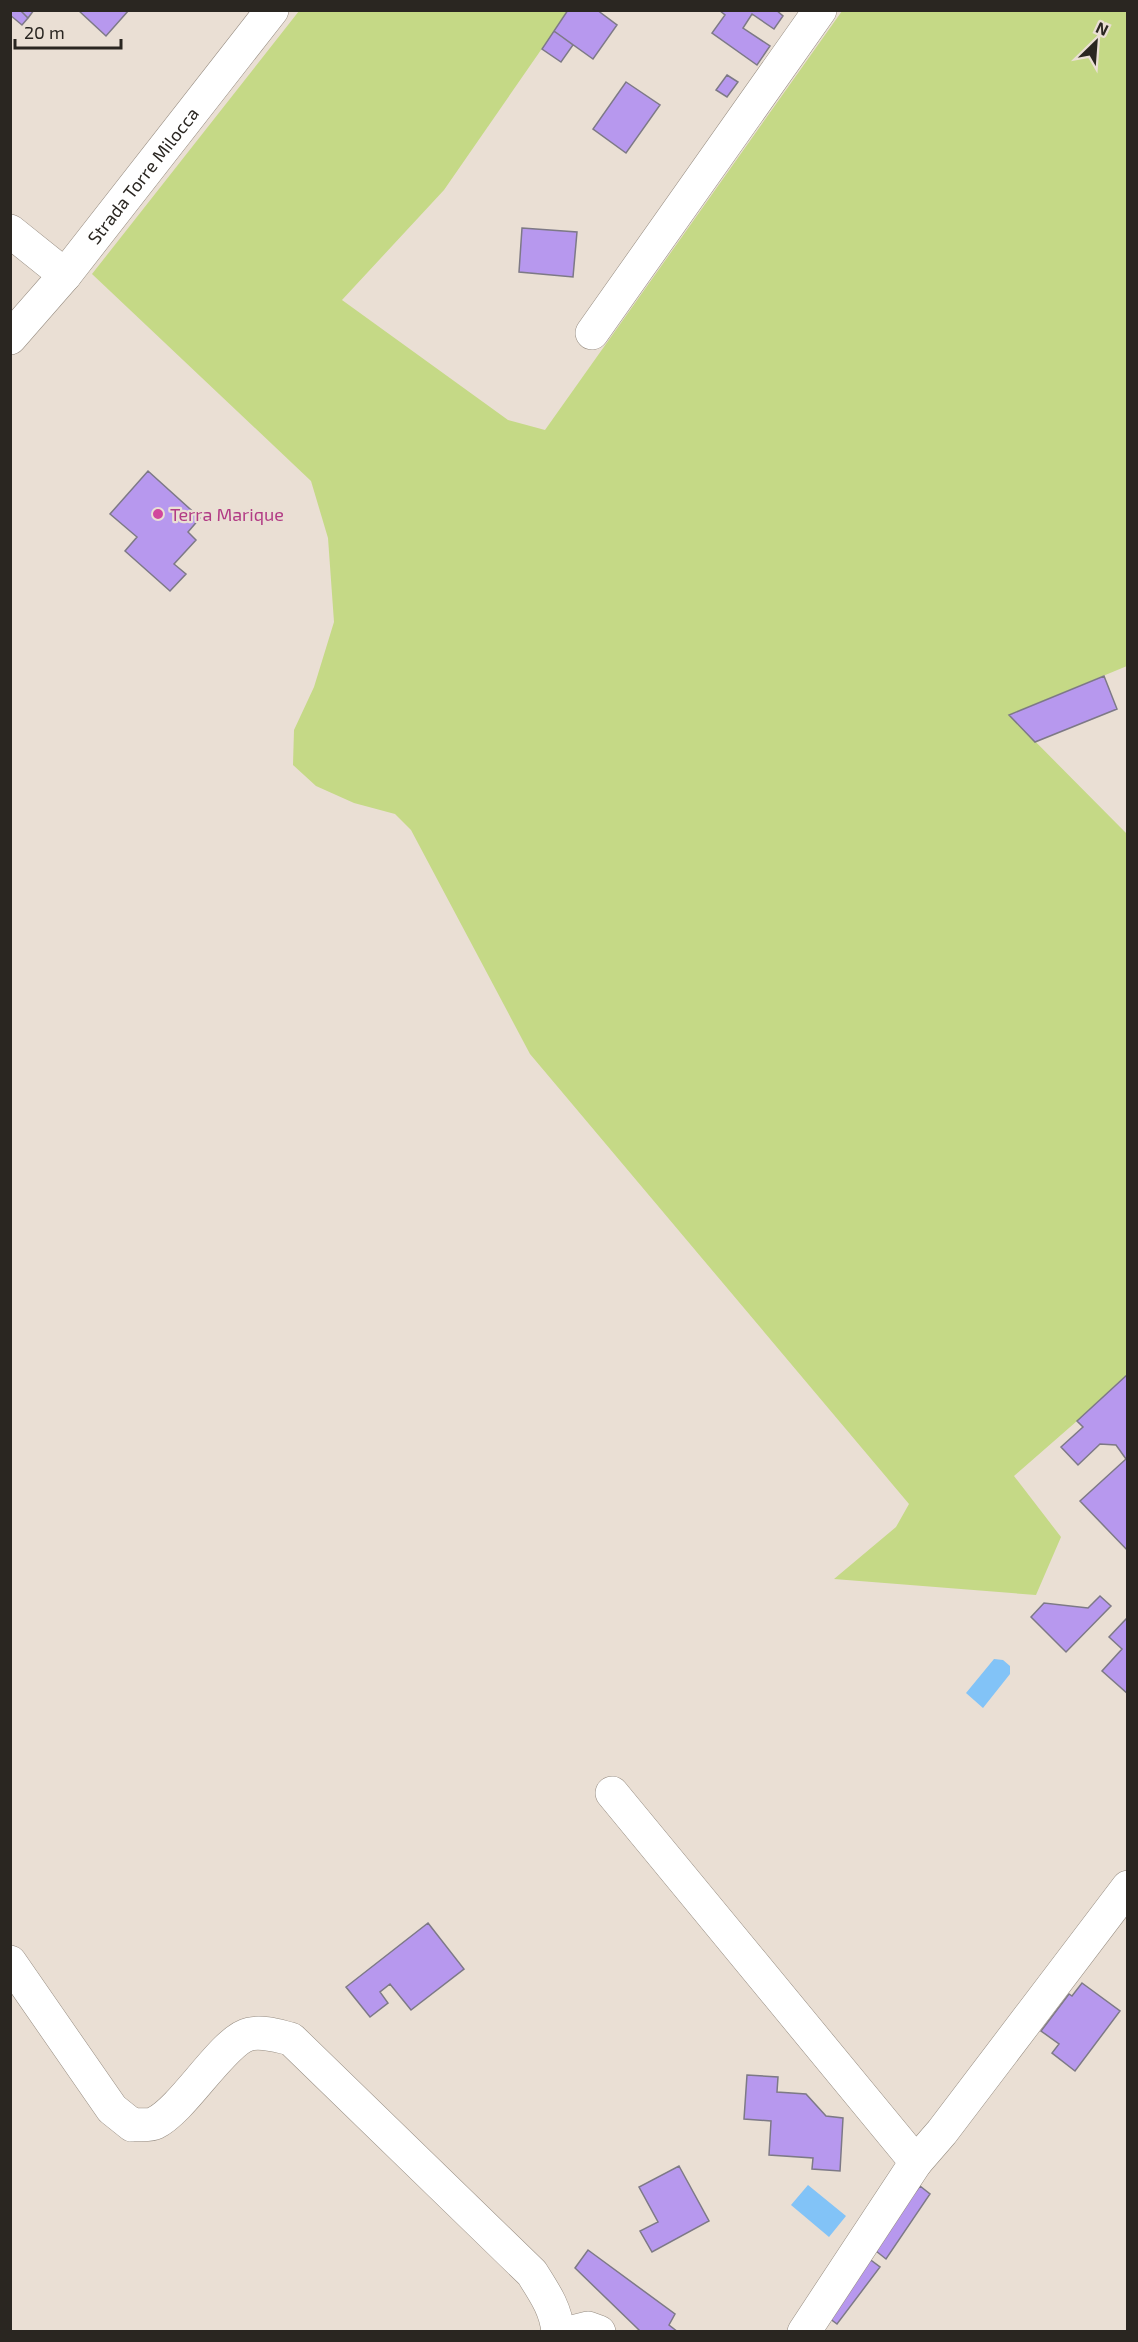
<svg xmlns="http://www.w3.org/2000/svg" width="1138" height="2342" viewBox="0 0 1138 2342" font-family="'Exo 2',sans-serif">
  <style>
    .green { fill: #c5d986 }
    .water { fill: #82c3f7 }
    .building { fill: #b798ee; stroke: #7d7986; stroke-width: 1.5 }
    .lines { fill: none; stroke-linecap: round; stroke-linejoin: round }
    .minor-casing { stroke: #968c81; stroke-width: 34 }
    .minor { stroke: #fff; stroke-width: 33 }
    .hotel-dot { fill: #d1479c; stroke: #eadfd4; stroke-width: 2 }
    .labels { text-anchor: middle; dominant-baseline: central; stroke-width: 4.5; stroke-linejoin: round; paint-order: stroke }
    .street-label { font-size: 18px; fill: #2a2621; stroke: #eadfd4 }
    .hotel-label { font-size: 18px; fill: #b23c85; stroke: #eadfd4; text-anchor: start }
  </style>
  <rect width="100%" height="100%" fill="#eadfd4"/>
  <path class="green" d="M299,11h269l-124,179 -102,110 166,120 37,10 297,-419h285v655l-118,49 118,119v540l-50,47 -63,55 47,61 -25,58 -202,-16 62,-52 13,-23 -379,-450 -119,-224 -16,-16 -41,-11 -38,-17 -23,-21 1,-35 20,-43 20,-65 -6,-84 -17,-57 -219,-207z"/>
  <path class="water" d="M994,1659l9,1 7,6v8l-27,34 -17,-15z
    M808,2185l38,31 -17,21 -38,-32z"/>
  <path class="building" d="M10,10h10l8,8 -6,7 -12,-10z
    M20,10h14l-6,8z
    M78,10h51l-23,26z
    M568,10h29l20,15 -24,34 -39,-28z
    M719,10h57l7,6 -9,13 -22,-15 -9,14 27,18 -13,19 -45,-32 13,-18z
    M554,31l19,14 -12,17 -19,-13z
    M727,75l11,7 -11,15 -11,-7z
    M626,82l34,23 -34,48 -33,-24z
    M522,228l55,4 -4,45 -54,-5z
    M148,471l52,47 -12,14 8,8 -22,24 12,10 -16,17 -45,-40 12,-14 -27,-23z
    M1104,676l13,33 -82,33 -26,-27z
    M1128,1374v177l-48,-50 46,-42 -10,-14 -16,-1 -22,21 -17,-18 22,-20 -6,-6z
    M1100,1596l11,10 -45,46 -35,-35 13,-14 44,5z
    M1128,1617v77l-26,-23 20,-22 -13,-12z
    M428,1923l36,46 -53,41 -21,-26 -10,8 8,11 -18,14 -24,-30z
    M1082,1983l38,28 -45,60 -23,-18 7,-9 -18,-13 28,-37 3,2z
    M747,2075l31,2 -1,15 29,2 20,22 17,2 -3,53 -28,-2 1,-11 -44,-3 2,-34 -27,-2z
    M679,2166l30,55 -57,31 -12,-21 18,-9 -19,-35z
    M920,2186l10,8 -44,65 -15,-12z
    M588,2250l87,64 -6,11 9,7h-37l-4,-4 -62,-60z
    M864,2255l16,12 -43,57 -12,-9z"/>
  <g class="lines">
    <g class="minor-casing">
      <g id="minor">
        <path d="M10,231l55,44"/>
        <path d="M592,333l228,-323"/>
        <path id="s1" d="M10,338l55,-63 207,-265"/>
        <path d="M612,1793l304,369"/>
        <path d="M10,1962l102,147 20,16c6,-1 17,1 23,-2 29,-14 69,-84 95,-89 13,-3 28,2 41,5l241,234c12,19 24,36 26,59"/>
        <path d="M572,2332l16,-4 11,4"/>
        <path d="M804,2332l112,-170 26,-30 186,-245"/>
      </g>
    </g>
    <use href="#minor" class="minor"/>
  </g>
  <circle class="hotel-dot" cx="158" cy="514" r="6"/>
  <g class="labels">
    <g class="street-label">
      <text stroke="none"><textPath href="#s1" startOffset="210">Strada Torre Milocca</textPath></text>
    </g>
    <g class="hotel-label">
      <text x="170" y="514">Terra Marique</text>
    </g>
  </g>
  <rect width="1138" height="2342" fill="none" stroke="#2a2621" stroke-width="24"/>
  <g transform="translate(1096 42) rotate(25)" stroke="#eadfd4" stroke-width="4.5" paint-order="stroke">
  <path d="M0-4.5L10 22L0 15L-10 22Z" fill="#2a2621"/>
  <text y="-9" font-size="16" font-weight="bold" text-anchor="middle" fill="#2a2621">N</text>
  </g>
  <path d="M15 39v9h106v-9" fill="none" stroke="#2a2621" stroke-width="3"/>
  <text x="24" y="39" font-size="18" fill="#2a2621" stroke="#eadfd4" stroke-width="4.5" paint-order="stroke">20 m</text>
</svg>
